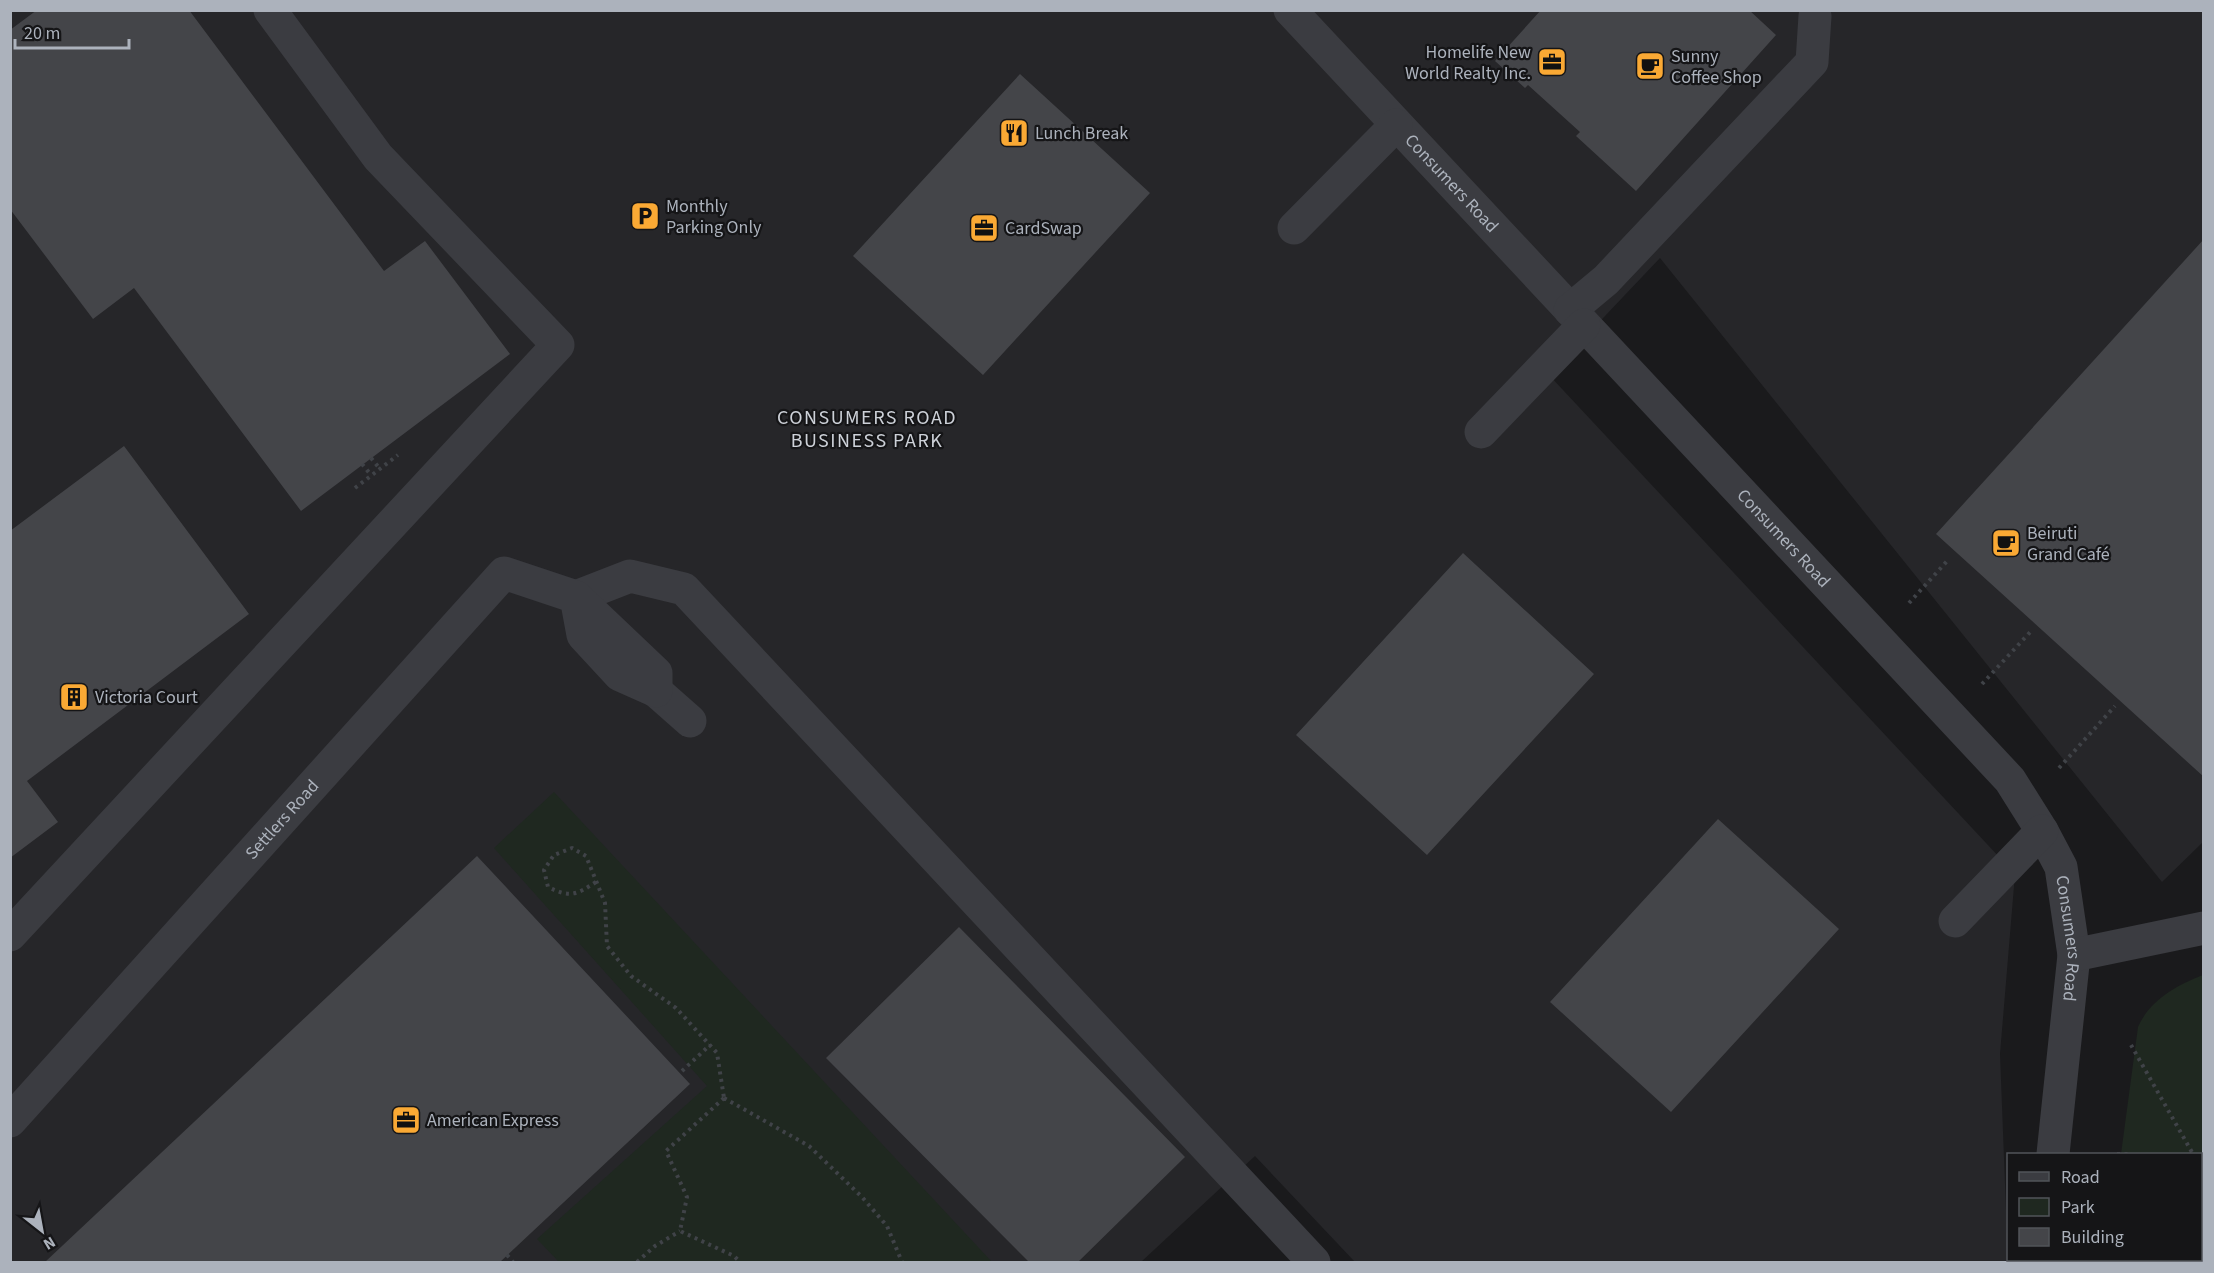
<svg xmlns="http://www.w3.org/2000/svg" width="2214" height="1273" viewBox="0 0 2214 1273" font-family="'Source Sans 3',sans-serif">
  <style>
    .built { fill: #262629 }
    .green { fill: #1f2820 }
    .building { fill: #444549 }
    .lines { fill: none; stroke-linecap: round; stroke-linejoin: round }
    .path { stroke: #404348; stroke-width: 4; stroke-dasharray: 3 4.5; stroke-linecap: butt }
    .minor { stroke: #3b3c41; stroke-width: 33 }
    .labels { text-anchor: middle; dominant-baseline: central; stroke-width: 4.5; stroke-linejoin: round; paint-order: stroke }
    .poi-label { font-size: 18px; fill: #acb2bc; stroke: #151517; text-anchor: start }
    .street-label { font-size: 18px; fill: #acb2bc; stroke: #151517 }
    .neighbourhood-label { font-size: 20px; letter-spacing: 1.5px; fill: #cdd1d8; stroke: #151517 }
  </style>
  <rect width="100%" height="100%" fill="#1a1a1c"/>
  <path class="built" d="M10,11h2193l1,830 -42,41 -502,-624 -111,117 466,499 -15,180 8,208h-653l-100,-106 -114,106h-1130z"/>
  <path class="green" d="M554,792l438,470h-435l1,-1 -21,-22 170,-153 -213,-238z
    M2203,975v287h-96v-2h93v-106h-79l17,-127c12,-27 39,-42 65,-52z"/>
  <path class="building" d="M37,10h152l195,261 41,-30 85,113 -209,157 -167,-223 -41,31 -83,-110v-179z
    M1541,10h208l27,25 -140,156 -60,-55 4,-4 -52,-47 -3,3 -30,-27z
    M1020,74l130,119 -167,182 -130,-119z
    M2204,239v538l-268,-243z
    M124,446l125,168 -222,167 31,41 -48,36v-327z
    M1463,553l131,121 -167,181 -131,-120z
    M1718,819l121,110 -168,183 -121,-110z
    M477,856l213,228 -190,178h-455z
    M959,927l226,230 -107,105h-49l-203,-204z"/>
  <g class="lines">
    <path class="path" d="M371,458l9,11
      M362,464l9,11
      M355,488l43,-33
      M1909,603l40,-44
      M1982,684l51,-55
      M2059,768l56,-62
      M596,882c-20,13 -26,16 -48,5l-4,-17 10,-15 18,-7 14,8 19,47 2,43 24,30 45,32 41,45 7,45
      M2131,1045l62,109
      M682,1071l28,-26
      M724,1098l85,48 53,51 25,29 15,36
      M724,1098l-58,53 21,46 -7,34 54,25 6,6
      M2117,1154h14
      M2200,1158h4
      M2200,1168l4,6
      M2200,1245l4,-2
      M507,1255l6,7
      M637,1262l18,-16 25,-15
      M2169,1262l5,-2"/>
    <g class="minor">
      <path id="s1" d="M1290,10l720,770 32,51 19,36 13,88 -21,199"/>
      <path d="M1294,228l102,-103"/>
      <path d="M1570,310l36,-30 206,-218 3,-46"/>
      <path d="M1481,432l103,-107"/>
      <path d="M576,597l54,-21 54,13 630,673"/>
      <path d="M656,691l34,30"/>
      <path d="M1955,921l87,-90"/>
      <path d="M10,935l548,-590 -180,-188 -108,-147"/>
      <path d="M2074,955l130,-27"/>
      <path id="s2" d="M10,1121l494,-548 72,24 80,76v18l-36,-16 -37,-40 -7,-38"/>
      <path d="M2043,1262v-2"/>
    </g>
  </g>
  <defs>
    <g id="office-square" transform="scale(1.5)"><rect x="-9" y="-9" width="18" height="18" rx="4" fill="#faa934" stroke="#151517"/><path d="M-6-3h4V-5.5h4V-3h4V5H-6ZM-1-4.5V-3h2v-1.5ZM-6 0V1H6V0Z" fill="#111"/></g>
    <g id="cafe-square" transform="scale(1.5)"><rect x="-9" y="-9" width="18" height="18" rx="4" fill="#faa934" stroke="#151517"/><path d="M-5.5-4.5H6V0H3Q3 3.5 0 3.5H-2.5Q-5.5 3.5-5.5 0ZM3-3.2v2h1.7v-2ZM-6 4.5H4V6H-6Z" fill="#111"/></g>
    <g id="restaurant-square" transform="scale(1.5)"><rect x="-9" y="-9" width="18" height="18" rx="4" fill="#faa934" stroke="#151517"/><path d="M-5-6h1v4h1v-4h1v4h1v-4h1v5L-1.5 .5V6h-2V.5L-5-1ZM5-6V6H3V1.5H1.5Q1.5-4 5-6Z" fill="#111"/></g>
    <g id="parking-square" transform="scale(1.5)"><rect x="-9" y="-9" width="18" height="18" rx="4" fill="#faa934" stroke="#151517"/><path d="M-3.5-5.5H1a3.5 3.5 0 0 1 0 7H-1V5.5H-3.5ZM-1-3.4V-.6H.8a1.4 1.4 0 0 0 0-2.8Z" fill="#111"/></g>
    <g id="building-square" transform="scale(1.5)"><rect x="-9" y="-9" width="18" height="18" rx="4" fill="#faa934" stroke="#151517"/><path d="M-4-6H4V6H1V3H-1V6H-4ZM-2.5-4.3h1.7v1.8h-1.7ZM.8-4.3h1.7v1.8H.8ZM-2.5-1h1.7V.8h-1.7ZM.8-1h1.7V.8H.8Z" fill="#111"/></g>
  </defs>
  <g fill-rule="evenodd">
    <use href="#office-square" x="1552" y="62"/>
    <use href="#cafe-square" x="1650" y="66"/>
    <use href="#restaurant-square" x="1014" y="133"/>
    <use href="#parking-square" x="645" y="216"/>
    <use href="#office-square" x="984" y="228"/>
    <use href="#cafe-square" x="2006" y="543"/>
    <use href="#building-square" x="74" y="697"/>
    <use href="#office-square" x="406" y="1120"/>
  </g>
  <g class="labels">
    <g class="poi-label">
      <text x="1531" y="52" text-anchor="end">Homelife New<tspan x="1531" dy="21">World Realty Inc.</tspan></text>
      <text x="1671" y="56">Sunny<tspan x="1671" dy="21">Coffee Shop</tspan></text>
      <text x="1035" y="133">Lunch Break</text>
      <text x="666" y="206">Monthly<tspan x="666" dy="21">Parking Only</tspan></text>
      <text x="1005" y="228">CardSwap</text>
      <text x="2027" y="533">Beiruti<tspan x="2027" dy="21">Grand Café</tspan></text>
      <text x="95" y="697">Victoria Court</text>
      <text x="427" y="1120">American Express</text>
    </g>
    <g class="street-label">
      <text stroke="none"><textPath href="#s1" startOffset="237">Consumers Road</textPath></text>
      <text stroke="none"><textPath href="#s1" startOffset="723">Consumers Road</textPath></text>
      <text stroke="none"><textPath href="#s2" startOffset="406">Settlers Road</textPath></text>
      <text stroke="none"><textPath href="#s1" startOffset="1227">Consumers Road</textPath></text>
    </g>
    <g class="neighbourhood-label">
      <text x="867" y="418">CONSUMERS ROAD<tspan x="867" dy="23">BUSINESS PARK</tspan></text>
    </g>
  </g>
  <rect width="2214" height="1273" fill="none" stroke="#acb2bc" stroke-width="24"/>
  <rect x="2007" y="1153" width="195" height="108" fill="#151517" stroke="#515459" stroke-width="1.5"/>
  <rect x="2019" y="1172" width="30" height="9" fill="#3b3c41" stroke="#515459" stroke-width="1.5"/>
  <text x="2061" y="1183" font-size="18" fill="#acb2bc">Road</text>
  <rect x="2019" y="1198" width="30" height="18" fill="#1f2820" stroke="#515459" stroke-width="1.5"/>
  <text x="2061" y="1213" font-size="18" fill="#acb2bc">Park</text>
  <rect x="2019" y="1228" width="30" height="18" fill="#444549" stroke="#515459" stroke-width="1.5"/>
  <text x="2061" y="1243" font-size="18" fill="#acb2bc">Building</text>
  <g transform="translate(42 1231) rotate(149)" stroke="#151517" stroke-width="4.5" paint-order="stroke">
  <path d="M0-4.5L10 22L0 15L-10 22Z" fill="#acb2bc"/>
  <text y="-9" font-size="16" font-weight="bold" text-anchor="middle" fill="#acb2bc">N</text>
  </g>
  <path d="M15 39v9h114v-9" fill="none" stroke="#acb2bc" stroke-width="3"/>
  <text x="24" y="39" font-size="18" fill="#acb2bc" stroke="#151517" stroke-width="4.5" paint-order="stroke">20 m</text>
</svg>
